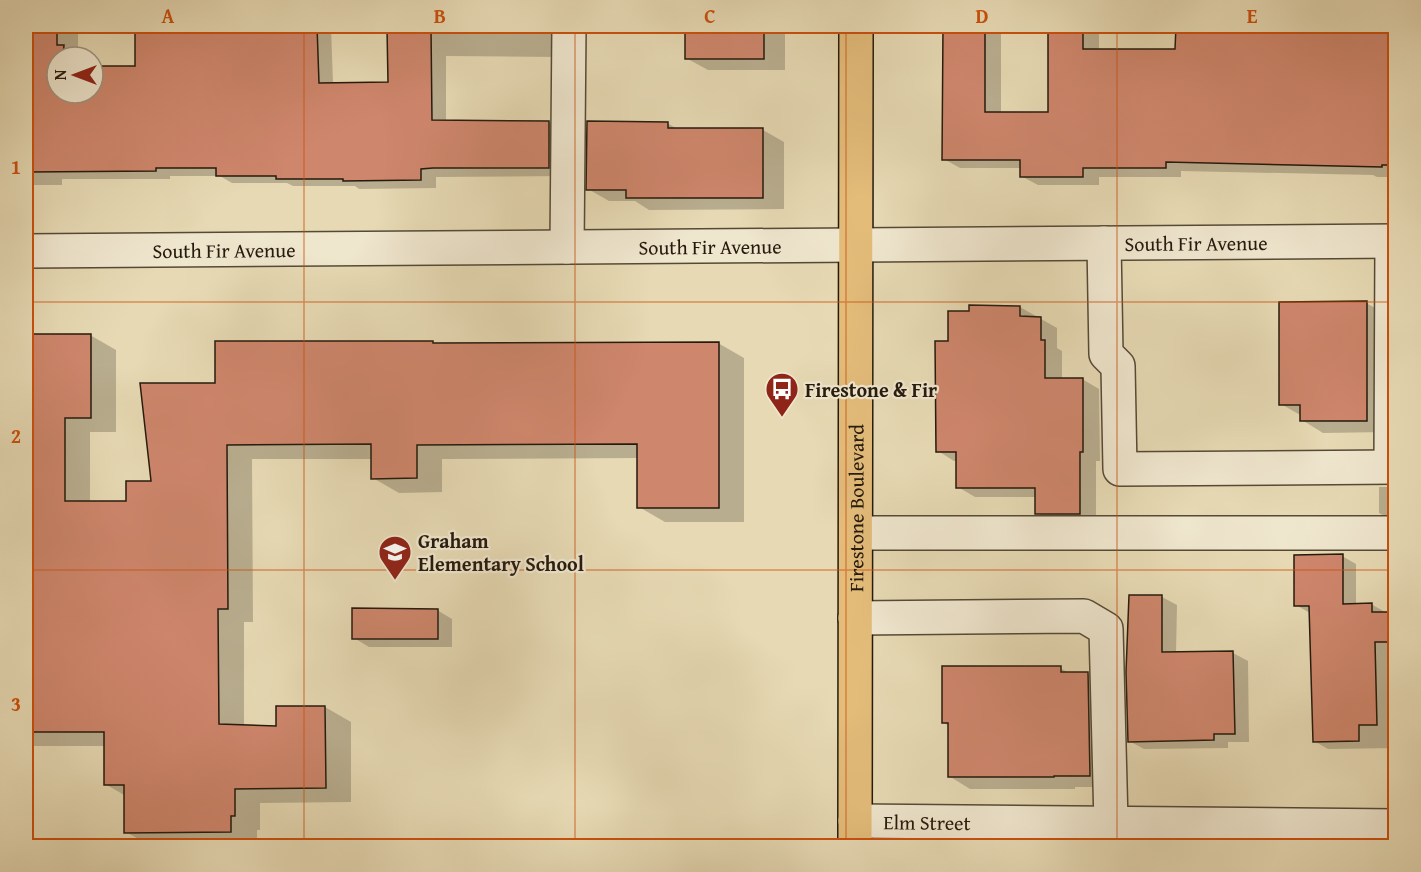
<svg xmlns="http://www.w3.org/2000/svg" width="1421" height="872" viewBox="0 0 1421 872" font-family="'Gentium Book Plus',serif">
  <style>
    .shadow { fill: #0003 }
    .building { fill: #ce866c; stroke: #251a0d; stroke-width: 1.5 }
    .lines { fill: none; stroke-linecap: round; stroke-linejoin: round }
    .minor-casing { stroke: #554a36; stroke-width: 36 }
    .major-casing { stroke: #251a0d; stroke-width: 36 }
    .minor { stroke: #efe6ce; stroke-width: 33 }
    .major { stroke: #e3bc7a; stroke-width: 33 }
    .grid { fill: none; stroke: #cb500c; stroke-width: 1.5; stroke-opacity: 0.55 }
    .labels { text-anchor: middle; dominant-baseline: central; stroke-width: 4.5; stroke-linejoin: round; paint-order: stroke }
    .street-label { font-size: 20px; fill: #251a0d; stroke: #efe6ce }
    .poi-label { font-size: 20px; font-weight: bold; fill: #251a0d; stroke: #efe6ce; text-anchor: start }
    .neatline { fill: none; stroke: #cb500c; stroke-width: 2 }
    .grid-label { font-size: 20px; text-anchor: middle; font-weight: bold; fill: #cb500c }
  </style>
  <rect width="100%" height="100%" fill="#e6d9b3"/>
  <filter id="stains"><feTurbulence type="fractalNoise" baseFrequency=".00333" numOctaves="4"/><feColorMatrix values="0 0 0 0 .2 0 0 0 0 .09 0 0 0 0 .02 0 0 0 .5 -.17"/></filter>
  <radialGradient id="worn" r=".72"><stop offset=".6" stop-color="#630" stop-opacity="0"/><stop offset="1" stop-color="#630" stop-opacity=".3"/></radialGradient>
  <path class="shadow" d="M26,26h52v31h-21v36h36v-26h43v-41h195l2,58 56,-1 41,-53v-4h128l-2,31 -110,-1v65l103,1 15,9 -1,45 -127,1v11l-77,1 -4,-3h-62l-6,-3h-55l-12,-7h-50v3h-108v6h-36z
    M686,26h99v44h-77l-22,-12z
    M944,26h57v87h49l-1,-87h50v24h78v-24h219v151h-19l-4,-2 -192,-4v6h-82v8h-61l-17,-9v-8h-61l-16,-9z
    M667,123l12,7h84l21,12v67l-135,1 -14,-9h-26l-21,-12z
    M1366,303l22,12v117l-65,1 -21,-13v-4l-21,-12z
    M1020,307l37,21v20l5,3v28h20l17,10 1,72h-4v62h-42l-17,-10v-16h-62l-17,-10v-26h-4l-16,-10 12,-108z
    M26,335h64l26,15v82h-26v70h37l25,-19 65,-99 215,-42 5,3 281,-2 26,15v164h-79l-26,-15v-49l-197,1v33l-43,1 -26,-15v-19h-121l1,163h-9v105l34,1 47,-21 26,15v80l-91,1v27h-3v16h-106l-25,-14v-36l-21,-12 1,-38h-80z
    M1379,487h17v36l-17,-10z
    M1342,556l14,8v41l15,-1 14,8v2h11v134l-68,1 -14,-8 -4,-128 -14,-8z
    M1130,597h32l15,8 -1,48h57l15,8 1,81h-21v6l-84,1 -15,-8z
    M437,610l15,9v28h-83l-15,-9z
    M1060,668l11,6h17l21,12 1,101h-35v2h-105l-21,-13v-50l-6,-4z"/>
  <path class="building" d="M26,26h31v19h7l-1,12h-6v36h36v-27h42v-40h182l2,57 69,-1 -1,-53 44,-1 1,92 117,1v47h-116l-12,1v11l-78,1v-2h-67v-3h-60v-8h-60v3l-128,1v-2h-2z
    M685,26h79v33h-79z
    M943,26h42v86h63v-86h35v23h92l1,-23h219v139h-13v2l-216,-5v6h-83v9h-63v-17h-78z
    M587,121l81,1v6h95v70h-137v-8h-40z
    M1367,301v120h-67v-16h-21v-103z
    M969,305l51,1v10l21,1v23h4v38h38v74h-3v62h-45v-26h-79v-36h-20l-1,-111h13v-30h21z
    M26,334h65v84h-26v83h61v-20h25l-11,-98h75v-42h218v2l286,-1v166h-82v-64l-220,1v33l-46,1v-35l-144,1 1,164h-10l1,115 57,2v-20h49l1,82 -91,1v27h-4v16l-107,1v-48h-20v-53h-78z
    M1343,554v50l29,-1v9h23v30h-20l2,83h-18v16l-46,1 -4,-136h-15v-51z
    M1129,595h33v57l71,-1 2,83h-21v6l-86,2 -2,-70z
    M352,608l86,1v30h-86z
    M942,666h119v6h27l2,104h-36v1h-106v-54h-6z"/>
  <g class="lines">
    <g class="minor-casing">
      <g id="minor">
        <path d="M1104,243l2,111 12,12 2,103 276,-2"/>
        <path d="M567,247l2,-221"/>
        <path id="s1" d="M26,251l1370,-10"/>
        <path d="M1391,467l1,-226"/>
        <path d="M856,533h540"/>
        <path d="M855,618l229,-2 22,13 5,194"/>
        <path id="s2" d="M855,821l541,5"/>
      </g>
    </g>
    <g class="major-casing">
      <g id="major">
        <path id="s3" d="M855,846l1,-820"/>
      </g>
    </g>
    <use href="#minor" class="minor"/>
    <use href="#major" class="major"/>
  </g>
  <path class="grid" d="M304,26v820M575,26v820M846,26v820M1117,26v820M26,302h1370M26,570h1370"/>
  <defs>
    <g id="bus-pin" transform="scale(1.725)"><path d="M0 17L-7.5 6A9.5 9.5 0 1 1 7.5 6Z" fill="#8f2418" stroke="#efe6ce"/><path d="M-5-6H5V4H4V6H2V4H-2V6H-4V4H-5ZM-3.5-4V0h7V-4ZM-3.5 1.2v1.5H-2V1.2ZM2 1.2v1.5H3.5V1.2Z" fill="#fff"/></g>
    <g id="school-pin" transform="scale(1.725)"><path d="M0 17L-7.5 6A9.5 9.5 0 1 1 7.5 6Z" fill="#8f2418" stroke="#efe6ce"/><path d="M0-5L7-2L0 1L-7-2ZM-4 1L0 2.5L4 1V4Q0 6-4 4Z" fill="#fff"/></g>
  </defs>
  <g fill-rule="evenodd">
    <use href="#bus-pin" x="782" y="389"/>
    <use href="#school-pin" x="395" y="552"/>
  </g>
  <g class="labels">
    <g class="street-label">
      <text stroke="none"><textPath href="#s1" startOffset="1170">South Fir Avenue</textPath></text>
      <text stroke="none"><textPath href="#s1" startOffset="684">South Fir Avenue</textPath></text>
      <text stroke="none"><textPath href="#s1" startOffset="198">South Fir Avenue</textPath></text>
      <text stroke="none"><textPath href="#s3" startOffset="338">Firestone Boulevard</textPath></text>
      <text stroke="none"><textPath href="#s2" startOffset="72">Elm Street</textPath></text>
    </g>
    <g class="poi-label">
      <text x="805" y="389">Firestone &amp; Fir</text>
      <text x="418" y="540">Graham<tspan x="418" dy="23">Elementary School</tspan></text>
    </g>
  </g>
  <rect width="1421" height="872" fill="none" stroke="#e6d9b3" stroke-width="66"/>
  <g transform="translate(75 75) rotate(270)"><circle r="28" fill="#efe6ce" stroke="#9e9481" stroke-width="1.5"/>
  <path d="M0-4.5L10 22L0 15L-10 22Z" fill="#8f2418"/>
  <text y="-9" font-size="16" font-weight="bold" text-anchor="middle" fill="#251a0d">N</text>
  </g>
  <rect x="33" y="33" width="1355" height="806" class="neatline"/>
  <g class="grid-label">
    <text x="168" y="23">A</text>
    <text x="440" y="23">B</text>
    <text x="710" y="23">C</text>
    <text x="982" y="23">D</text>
    <text x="1252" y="23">E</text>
    <text x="16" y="174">1</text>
    <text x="16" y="443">2</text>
    <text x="16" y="711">3</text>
  </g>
  <rect width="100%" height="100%" filter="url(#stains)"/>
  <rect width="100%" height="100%" fill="url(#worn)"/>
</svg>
